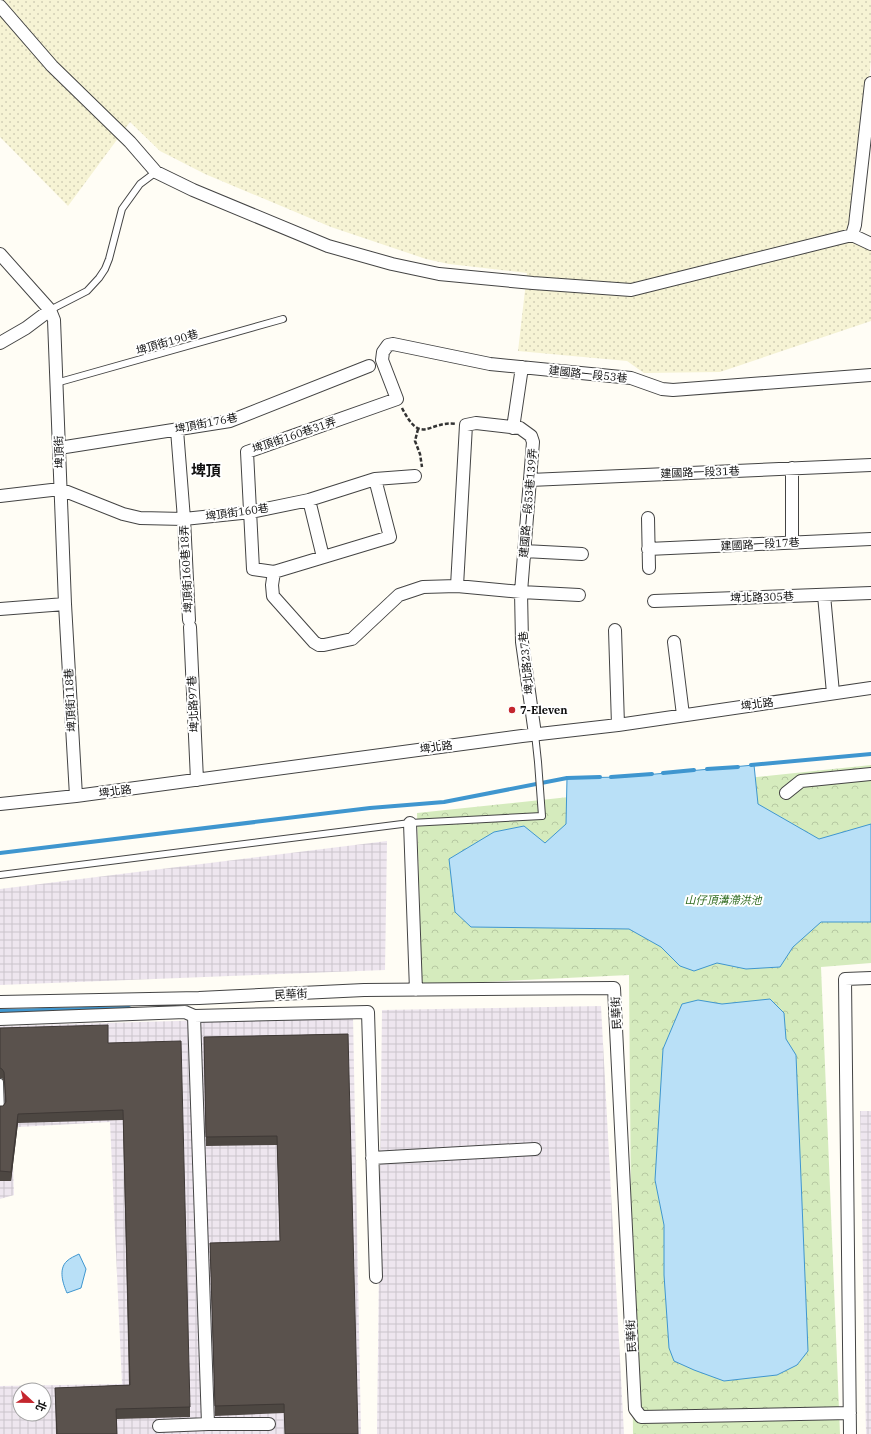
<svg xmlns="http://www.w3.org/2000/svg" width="871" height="1434" viewBox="0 0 871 1434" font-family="'IBM Plex Serif','Noto Sans TC',serif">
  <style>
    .industrial { fill: url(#industrial-grid); fill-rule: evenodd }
    .farmland { fill: url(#farmland-dots) }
    .park { fill: url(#park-crowns) }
    .water { fill: #b9e0f7; stroke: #3f96cf }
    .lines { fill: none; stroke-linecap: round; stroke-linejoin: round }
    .stream { stroke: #3f96cf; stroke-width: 4 }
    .lane-casing { stroke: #444; stroke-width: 8 }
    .street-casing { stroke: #444; stroke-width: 14 }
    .path { stroke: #333; stroke-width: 2.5; stroke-dasharray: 4 2; stroke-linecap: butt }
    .lane { stroke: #fff; stroke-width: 6 }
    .street { stroke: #fff; stroke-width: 12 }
    .wall { fill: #4d4742 }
    .shaded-wall { fill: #3f3936 }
    .building { fill: #5a524d; stroke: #3f3936 }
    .poi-dot { fill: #c4262e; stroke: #fff; stroke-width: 1.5 }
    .labels { text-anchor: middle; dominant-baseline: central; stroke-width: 4; stroke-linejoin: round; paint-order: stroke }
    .street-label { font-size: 11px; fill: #111; stroke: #fff }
    .poi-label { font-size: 11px; font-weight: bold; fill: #111; stroke: #fff; text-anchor: start }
    .park-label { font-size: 11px; font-style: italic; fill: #2f6b1f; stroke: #fff }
    .district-label { font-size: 15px; font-weight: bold; fill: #111; stroke: #fff }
  </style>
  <defs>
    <pattern id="industrial-grid" width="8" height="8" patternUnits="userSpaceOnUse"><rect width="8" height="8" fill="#eee6ef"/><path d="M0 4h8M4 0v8" fill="none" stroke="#cbc4cc"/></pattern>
    <pattern id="farmland-dots" width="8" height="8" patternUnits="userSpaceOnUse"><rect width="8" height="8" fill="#f6f3d4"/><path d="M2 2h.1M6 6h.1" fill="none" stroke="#d2cfb5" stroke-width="1.8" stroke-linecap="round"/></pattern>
    <pattern id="park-crowns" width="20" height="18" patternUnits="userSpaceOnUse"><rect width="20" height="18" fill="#d5ebbd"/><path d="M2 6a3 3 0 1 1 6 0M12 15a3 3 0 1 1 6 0" fill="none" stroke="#b6c8a1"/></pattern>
  </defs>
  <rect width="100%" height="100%" fill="#fffdf5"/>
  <path class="industrial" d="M387,841l-2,129 -385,15v-96z
    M601,1006l23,428h-247l5,-424z
    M353,1016l8,418h-361v-48l122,-2 -12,-262 -110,6v-102zM20,1390h24v24h-24z
    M860,1111h11v323h-5z
    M0,1132h12l2,63 -14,4z"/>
  <path class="farmland" d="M0,0h871v57l-15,183 15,7v74l-151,51 -76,1 -17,-12 -109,-10 9,-78 -78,-9 -23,-5 -95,-32 -126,-53 -45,-23 -30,-29 -62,84 -68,-69z"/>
  <path class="park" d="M871,765v198l-50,4 19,467h-207l-4,-459 -207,10 -5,-172z"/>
  <path class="water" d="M754,765l4,39 61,35 52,-15v98h-50l-28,25 -13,20 -34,2 -29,-6 -23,8 -14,-5 -19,-19 -32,-18 -158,-2 -16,-15 -6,-53 45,-27 30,-6 21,17 21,-19 1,-46 56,-1z
    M770,999l14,14 2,26 10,16 12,296 -11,14 -20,10 -53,6 -30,-11 -20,-9 -5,-13 -5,-73v-50l-9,-45 8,-131 19,-45 16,-4 24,4z
    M79,1254l7,15 -5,19 -14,5c-4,-9 -9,-24 0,-32 3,-3 8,-5 12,-7z"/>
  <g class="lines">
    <path class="stream" d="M751,765l120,-11
      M707,769l31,-2
      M663,773l31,-3
      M611,777l41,-3
      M0,853l370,-45 74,-6 123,-24 33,-1
      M0,1011l129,-3"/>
    <g class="lane-casing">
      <path id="lane" d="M50,310l37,-19 12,-13 6,-9 4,-10 13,-50 18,-25 16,-12
        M56,383l227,-64
        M0,875l410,-52 132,-7 -4,-54 -3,-28
        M0,1082l1,30"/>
    </g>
    <g class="street-casing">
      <path id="street" d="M0,6l52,60 78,76 26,30 37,18 135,56 64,18 47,10 94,9 98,7 221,-55 3,-10 16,-142
        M852,235l19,9
        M0,254l50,56 4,10 11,284 -65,5
        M0,343l26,-15 24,-18
        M513,428l9,-61
        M177,430l7,89 5,101
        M59,448l171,-27 139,-55
        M792,468v74
        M375,479l15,58 -116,35 -21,-3 -6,-117 150,-53 -15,-39 1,-8 5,-7 5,-1 97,20 141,14 31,11 11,1 198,-15
        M530,480l341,-15
        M0,496l60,-7 63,25 17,4 44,1 67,-7 58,-12 66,-21 40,-3
        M309,500l14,57
        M648,518l1,50
        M648,549l223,-10
        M524,551l58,3
        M274,572l-2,13 1,11 41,46 5,3h5l28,-6 47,-44 24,-8 34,-1 64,6 58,3
        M457,586l9,-161 10,-2 44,5 11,8 2,6 -12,150 1,50 13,92
        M824,595l9,98
        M654,601l217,-8
        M65,604l11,192
        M190,627l7,153
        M615,630l3,95
        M674,642l9,73
        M786,793l15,-12 70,-7
        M0,804l76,-8 446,-60 96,-11 253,-37
        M410,823l6,167
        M0,1002l199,-4 165,-8 250,-2 21,421 6,8 209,-4
        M194,1016l14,408
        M0,1019l185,-7 9,4 174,-4 8,265
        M372,1158l163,-9
        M159,1426l49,-2h61
        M850,1434l-5,-455 26,-1"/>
    </g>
    <path class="path" d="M402,408c20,39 26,12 54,16
      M418,429l-3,12 5,13 2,13"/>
    <use href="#lane" class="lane"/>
    <use href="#street" class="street"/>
  </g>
  <path class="wall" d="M0,1028l108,15 82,364v10l-73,2v15h-61l-1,-46 74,-3 -6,-265 -105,3 -7,58h-11v-75h3l2,-3 -1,-21 -2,-4h-2z
    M348,1034l-64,379 -69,3 -5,-173 70,-2 -3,-96 -71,1 -2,-109z"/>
  <path class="shaded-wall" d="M18,1114v9l-7,58v-9z"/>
  <path class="building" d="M108,1025v18l73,-2 9,366 -74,2 1,25h-60l-2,-46 75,-3 -7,-275 -105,4 -7,58 -11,-1v-65h3l3,-4 -2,-30 -2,-3 -2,-1v-40z
    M348,1034l10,400h-73l-1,-30 -69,2 -5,-163 70,-2 -3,-105 -71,1 -2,-100z"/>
  <circle class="poi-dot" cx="512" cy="710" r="4"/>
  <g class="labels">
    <g class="street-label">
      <text transform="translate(167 342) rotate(-16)">埤頂街190巷</text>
      <text transform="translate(588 374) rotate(6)">建國路一段53巷</text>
      <text transform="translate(206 423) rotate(-11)">埤頂街176巷</text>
      <text transform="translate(294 435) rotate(-19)">埤頂街160巷31弄</text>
      <text transform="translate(59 452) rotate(-92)">埤頂街</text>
      <text transform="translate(700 472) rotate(-2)">建國路一段31巷</text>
      <text transform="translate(528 503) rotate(-85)">建國路一段53巷139弄</text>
      <text transform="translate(237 512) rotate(-8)">埤頂街160巷</text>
      <text transform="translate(760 544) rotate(-3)">建國路一段17巷</text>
      <text transform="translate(186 569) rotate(-93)">埤頂街160巷18弄</text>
      <text transform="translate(762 597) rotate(-2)">埤北路305巷</text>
      <text transform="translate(526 663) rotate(-96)">埤北路237巷</text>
      <text transform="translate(70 700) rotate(-93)">埤頂街118巷</text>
      <text transform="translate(193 704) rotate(-93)">埤北路97巷</text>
      <text transform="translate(757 704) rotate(-8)">埤北路</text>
      <text transform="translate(436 747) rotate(-8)">埤北路</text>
      <text transform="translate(115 791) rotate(-8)">埤北路</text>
      <text transform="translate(291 994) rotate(-3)">民華街</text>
      <text transform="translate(616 1013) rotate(-93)">民華街</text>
      <text transform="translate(631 1336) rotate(-93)">民華街</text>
    </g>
    <g class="poi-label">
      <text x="520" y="710">7-Eleven</text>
    </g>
    <g class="park-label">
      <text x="723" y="900">山仔頂溝滯洪池</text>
    </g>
    <g class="district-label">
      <text x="206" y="470">埤頂</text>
    </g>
  </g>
  <g transform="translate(32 1402) rotate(112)"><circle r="19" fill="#ffffff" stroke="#a0a0a0"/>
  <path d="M0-3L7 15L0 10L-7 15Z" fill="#c4262e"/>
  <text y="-6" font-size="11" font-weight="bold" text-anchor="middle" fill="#111111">北</text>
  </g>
</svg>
